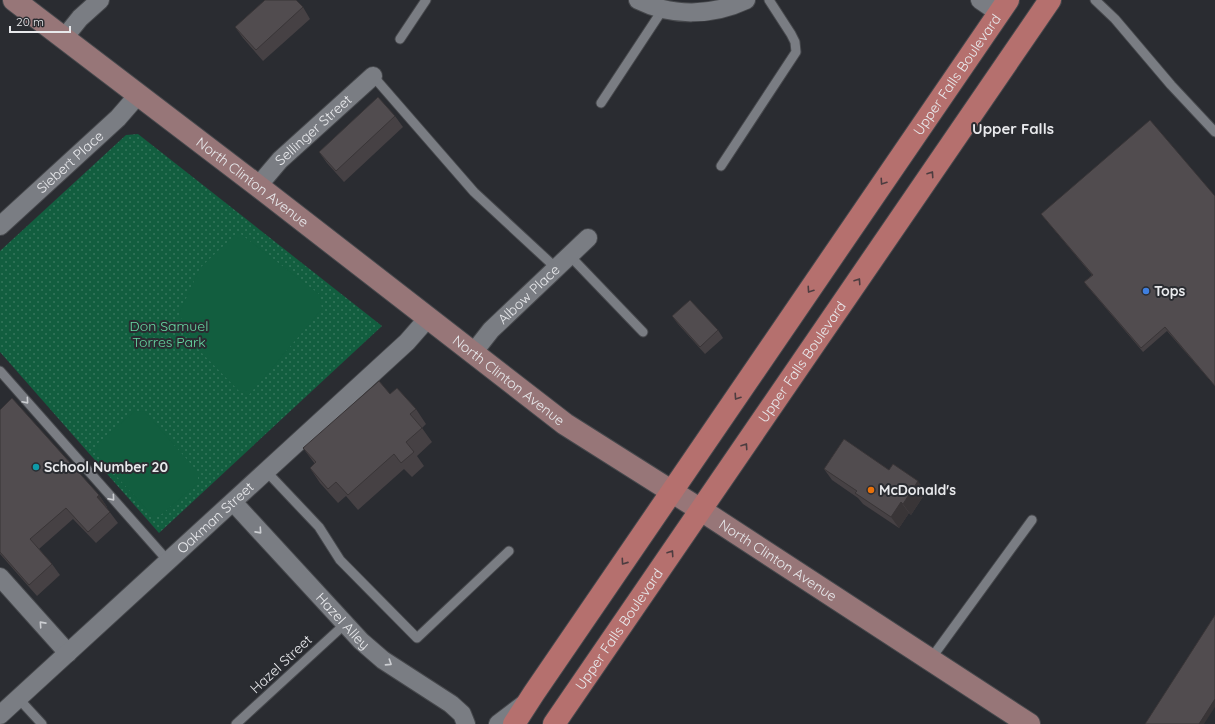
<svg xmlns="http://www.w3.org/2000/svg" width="1215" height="724" viewBox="0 0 1215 724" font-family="Quicksand,sans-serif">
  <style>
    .park { fill: url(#park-dots) }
    .pitch { fill: #125e3f }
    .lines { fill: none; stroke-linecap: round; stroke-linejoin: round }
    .lane-casing { stroke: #46484c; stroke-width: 11 }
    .street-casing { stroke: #46484c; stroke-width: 20 }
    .secondary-casing { stroke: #46484c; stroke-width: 24 }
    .primary-casing { stroke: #46484c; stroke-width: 24 }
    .lane { stroke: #7a7d83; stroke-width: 9 }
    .street { stroke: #7a7d83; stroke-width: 18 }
    .secondary { stroke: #977678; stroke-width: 22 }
    .primary { stroke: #b5706e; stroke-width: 22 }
    .wall { fill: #464144 }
    .shaded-wall { fill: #393537 }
    .building { fill: #514c4f; stroke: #393537 }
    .oneway { stroke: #4d3d40 }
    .oneway2 { stroke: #ccced2 }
    .shop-dot { fill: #3f7fe0; stroke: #2a2c31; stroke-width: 1.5 }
    .culture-dot { fill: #0f9aa8; stroke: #2a2c31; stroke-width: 1.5 }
    .food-dot { fill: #e8710a; stroke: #2a2c31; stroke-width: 1.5 }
    .labels { text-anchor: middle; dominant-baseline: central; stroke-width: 4; stroke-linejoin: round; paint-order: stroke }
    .street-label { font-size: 14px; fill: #e8e9ec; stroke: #2a2c31 }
    .poi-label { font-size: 14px; font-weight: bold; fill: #e8e9ec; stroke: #2a2c31; text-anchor: start }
    .park-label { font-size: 14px; fill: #67d9a3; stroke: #2a2c31 }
    .neighbourhood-label { font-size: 15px; font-weight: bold; fill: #e8e9ec; stroke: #2a2c31 }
  </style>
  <defs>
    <pattern id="park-dots" width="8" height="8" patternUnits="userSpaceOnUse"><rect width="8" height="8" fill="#125e3f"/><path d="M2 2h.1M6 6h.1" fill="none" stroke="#34755b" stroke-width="1.8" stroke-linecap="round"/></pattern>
  </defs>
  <rect width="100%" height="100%" fill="#2a2c31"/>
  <path class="park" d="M138,134l244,192 -223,207 -159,-181v-101l126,-116z"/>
  <path class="pitch" d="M238,232l81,62 3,15 -74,87 -9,-5 -43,-44 -17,-33 21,-46z
    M135,411l10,1 53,60v11l-36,31 -9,2 -57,-62 2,-11z"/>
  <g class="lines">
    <g class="lane-casing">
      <path id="lane" d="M1095,0l20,19 56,66 44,47
        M400,39l26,-39
        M373,76l101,116 82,76
        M601,103l62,-94
        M721,166l75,-114 -1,-10 -4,-8 -22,-34
        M569,255l74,77
        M0,371l168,190
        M266,471l53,56 21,33 77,78 92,-87
        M930,660l102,-140
        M18,698l24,26
        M236,724l109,-100"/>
    </g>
    <g class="street-casing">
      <g id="street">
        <path d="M638,0c34,17 74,16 108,0"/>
        <path d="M980,0l19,13"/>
        <path d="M64,38l16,-20 20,-18"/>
        <path id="s1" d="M258,186l22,-26 93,-84"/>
        <path id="s2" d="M0,226l118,-108 20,-23"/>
        <path id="s3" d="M473,353l18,-23 97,-92"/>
        <path id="s4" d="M233,502l128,139 22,19 68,44 11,10 4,10"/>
        <path d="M0,577l68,76"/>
        <path id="s5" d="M0,715l407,-373 21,-24"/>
        <path d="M498,724l25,-19"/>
      </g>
    </g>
    <g class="secondary-casing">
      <g id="secondary">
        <path id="s6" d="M14,0l244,186 307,238 136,86 328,214"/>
      </g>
    </g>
    <g class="primary-casing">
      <g id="primary">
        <path id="s7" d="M514,724l20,-31 474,-693"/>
        <path id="s8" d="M554,724l496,-724"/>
      </g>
    </g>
    <use href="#lane" class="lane"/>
    <use href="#street" class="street"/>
    <use href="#secondary" class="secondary"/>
    <use href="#primary" class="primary"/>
  </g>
  <path class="wall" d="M303,7l7,12 -47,42 -20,-23 -8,-11z
    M395,116l8,11 -59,55 -17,-19 -8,-11z
    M1215,196v190l-48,-55 -24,21 -56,-66 -3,-4 8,-7 -51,-61z
    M672,316l46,14 5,8 -18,16 -27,-30z
    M390,394l26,15 10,15 -4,4 10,14 -15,14 7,10 -12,11 -8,-8 -46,41 -12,-14 -8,7 -18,-20 -10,-15 5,-4 -12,-16z
    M0,410l99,85 8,12h-1l12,16 -22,20 -23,-24 -34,30 13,15 8,11 -23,21 -37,-42z
    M824,469l65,1 37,22 -15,23 -2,-2 -10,15 -36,-24 -5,-6 -26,-18z"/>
  <path class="shaded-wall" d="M918,481l8,11 -15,23 -8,-11z
    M99,495l8,12 -2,1 -8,-11z
    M901,502l8,11 -10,15 -8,-11z
    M1215,699v8l-11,17h-5z"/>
  <path class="building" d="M265,0h31l7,7 -47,43 -21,-23z
    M378,97l17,19 -59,55 -17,-19z
    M1150,120l65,76v190l-50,-59 -24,21 -57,-66 9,-7 -52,-61z
    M690,300l28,30 -18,17 -28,-31z
    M379,381l11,13 7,-6 19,21 -6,5 12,14 -16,14 8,10 -13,11 -7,-9 -46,41 -12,-13 -8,7 -18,-21 6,-6 -13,-14z
    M12,398l87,97 -2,2 13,15 -22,20 -22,-24 -36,31 22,25 -23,21 -29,-33v-142z
    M844,439l45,31 4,-6 25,17 -15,23 -2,-2 -10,15 -36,-24 2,-2 -33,-22z
    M1215,615v84l-16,25h-54z"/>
  <defs><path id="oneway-chevron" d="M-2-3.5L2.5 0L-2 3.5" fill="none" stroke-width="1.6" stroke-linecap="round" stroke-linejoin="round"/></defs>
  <g class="oneway">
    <use href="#oneway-chevron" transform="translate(931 174) rotate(-56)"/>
    <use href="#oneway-chevron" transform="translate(883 182) rotate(124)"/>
    <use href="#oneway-chevron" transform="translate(858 281) rotate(-56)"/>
    <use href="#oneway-chevron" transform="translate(810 290) rotate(124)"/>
    <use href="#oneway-chevron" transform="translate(737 397) rotate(124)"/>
    <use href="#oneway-chevron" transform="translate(745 446) rotate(-56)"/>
    <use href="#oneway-chevron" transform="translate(671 553) rotate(-56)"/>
    <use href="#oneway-chevron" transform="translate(624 562) rotate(125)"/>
  </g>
  <g class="oneway2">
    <use href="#oneway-chevron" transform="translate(26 401) rotate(49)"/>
    <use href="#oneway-chevron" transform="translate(112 498) rotate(49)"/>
    <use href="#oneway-chevron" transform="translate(259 531) rotate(48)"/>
    <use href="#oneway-chevron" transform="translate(42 624) rotate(-132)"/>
    <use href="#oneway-chevron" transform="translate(389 663) rotate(33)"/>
  </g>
  <circle class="shop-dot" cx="1146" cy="291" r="4"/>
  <circle class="culture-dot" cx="36" cy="467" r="4"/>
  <circle class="food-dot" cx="871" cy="490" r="4"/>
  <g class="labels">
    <g class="street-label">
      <text stroke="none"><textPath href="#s7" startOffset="786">Upper Falls Boulevard</textPath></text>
      <text stroke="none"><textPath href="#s1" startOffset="79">Sellinger Street</textPath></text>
      <text stroke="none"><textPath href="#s2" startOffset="95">Siebert Place</textPath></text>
      <text stroke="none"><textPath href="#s6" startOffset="300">North Clinton Avenue</textPath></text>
      <text stroke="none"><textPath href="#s3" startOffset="81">Albow Place</textPath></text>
      <text stroke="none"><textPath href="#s8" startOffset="439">Upper Falls Boulevard</textPath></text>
      <text stroke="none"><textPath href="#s6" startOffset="624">North Clinton Avenue</textPath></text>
      <text stroke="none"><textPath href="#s5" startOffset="292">Oakman Street</textPath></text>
      <text stroke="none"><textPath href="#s6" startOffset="948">North Clinton Avenue</textPath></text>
      <text stroke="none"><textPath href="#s4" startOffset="162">Hazel Alley</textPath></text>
      <text stroke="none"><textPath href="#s8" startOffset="115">Upper Falls Boulevard</textPath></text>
      <text transform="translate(281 664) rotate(-43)">Hazel Street</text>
    </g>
    <g class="poi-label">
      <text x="1154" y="291">Tops</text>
      <text x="44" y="467">School Number 20</text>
      <text x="879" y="490">McDonald's</text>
    </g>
    <g class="park-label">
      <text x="169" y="326">Don Samuel<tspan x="169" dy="16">Torres Park</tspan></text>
    </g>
    <g class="neighbourhood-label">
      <text x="1013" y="128">Upper Falls</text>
    </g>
  </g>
  <path d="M10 26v6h60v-6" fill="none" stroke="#e8e9ec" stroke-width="2"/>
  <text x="16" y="26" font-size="12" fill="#e8e9ec" stroke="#2a2c31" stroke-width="3" paint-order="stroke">20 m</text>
</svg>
